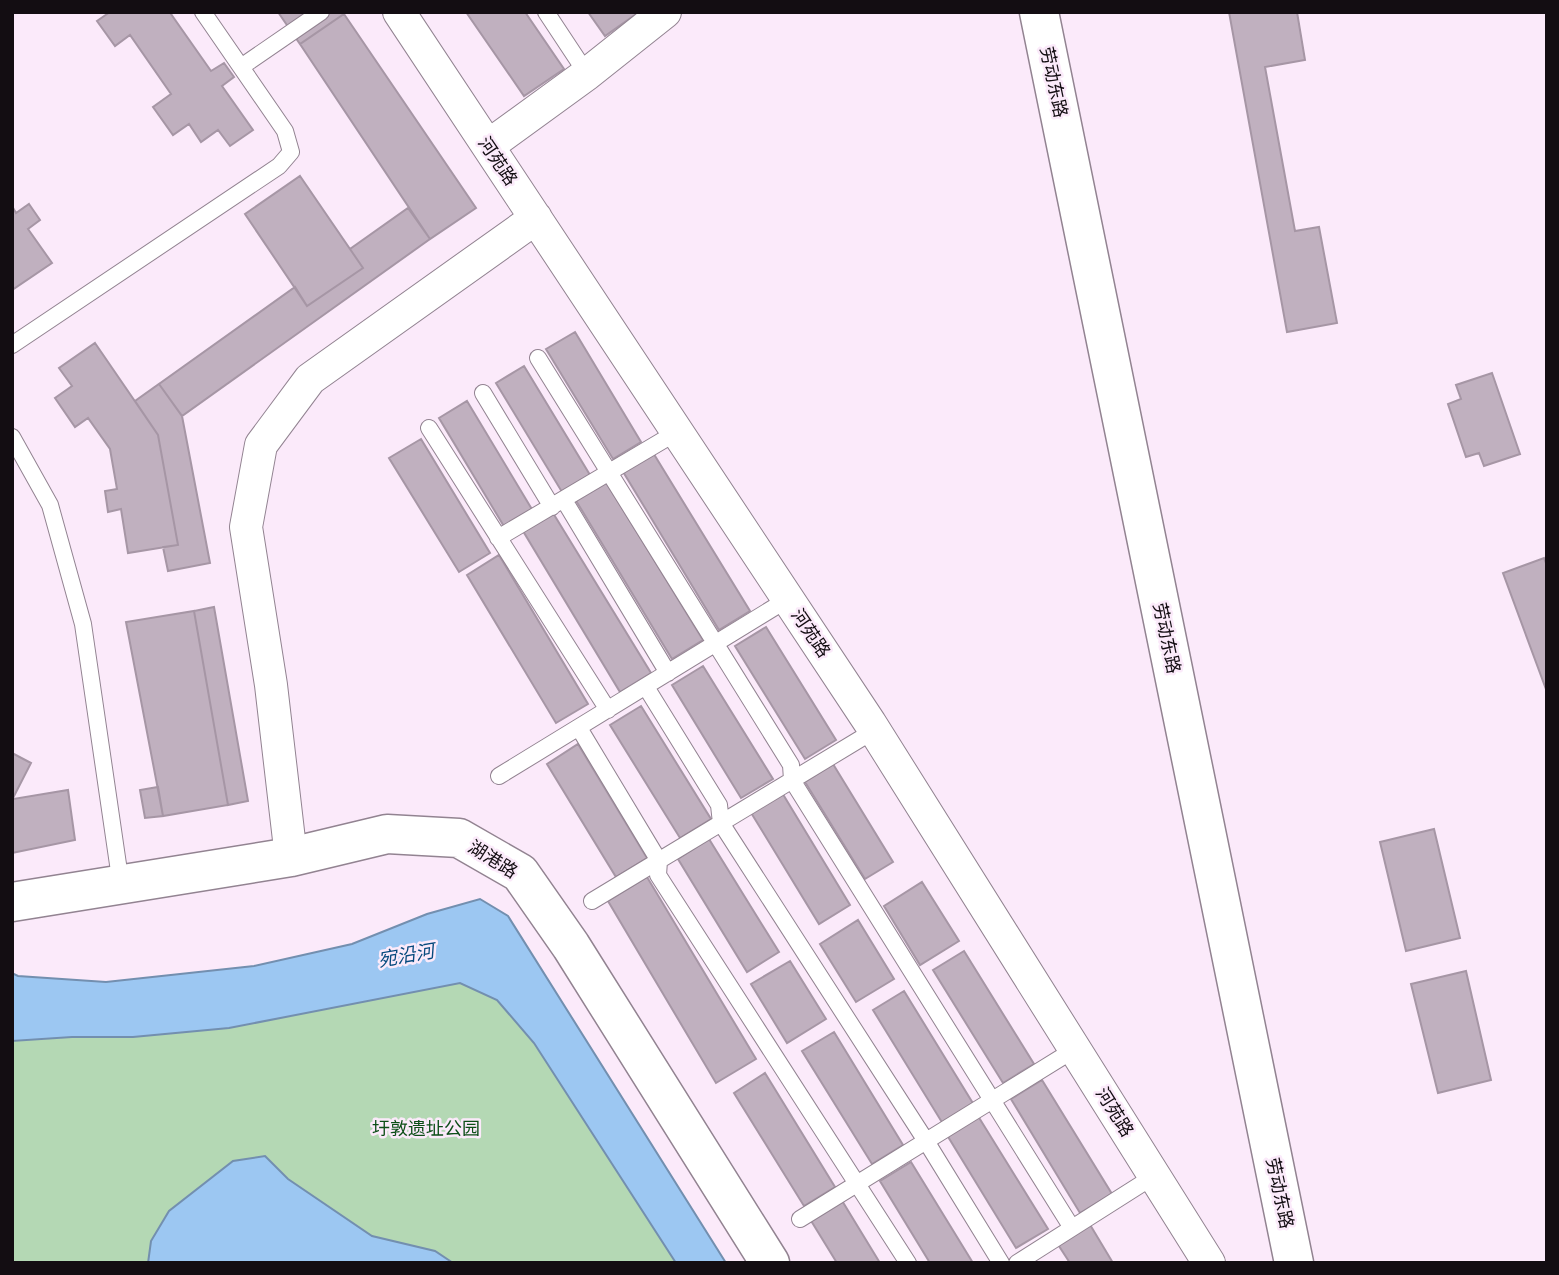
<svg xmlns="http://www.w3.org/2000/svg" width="1559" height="1275" viewBox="0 0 1559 1275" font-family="'DejaVu Sans','Noto Sans SC',sans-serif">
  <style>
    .green { fill: #b4d8b4 }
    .water { fill: #9cc7f2; stroke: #738faf; stroke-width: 2 }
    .building { fill: #c0b0bf; stroke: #a696a5; stroke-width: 2 }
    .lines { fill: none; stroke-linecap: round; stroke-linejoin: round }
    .service-casing { stroke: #928391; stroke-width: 18 }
    .minor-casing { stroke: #928391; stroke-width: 34 }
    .tertiary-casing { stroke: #928391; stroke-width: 41 }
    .service { stroke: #fff; stroke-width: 16 }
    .minor { stroke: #fff; stroke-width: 32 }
    .tertiary { stroke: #fff; stroke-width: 38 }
    .labels { text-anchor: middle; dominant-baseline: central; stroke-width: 5; stroke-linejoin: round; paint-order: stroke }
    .street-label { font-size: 18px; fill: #130d12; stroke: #fbeafa }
    .park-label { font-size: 18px; fill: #0c4e17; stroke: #fbeafa }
    .water-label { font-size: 19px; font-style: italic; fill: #05497d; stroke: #fbeafa }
  </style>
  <rect width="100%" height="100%" fill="#fbeafa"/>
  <path class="green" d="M460,983l37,17 37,43 156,220h-678v-222l217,-13z"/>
  <path class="water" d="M480,899l28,17 218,347h-50l-142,-220 -37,-43 -37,-17 -231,45 -96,9h-61l-60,4v-68l6,3 88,6 148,-16 98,-22 75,-30z
    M265,1156l23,23 84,57 63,15 18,12h-305l3,-22 18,-30 64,-50z"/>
  <path class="building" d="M110,12h64l-3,2 40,57 13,-8 10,14 -12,9 31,44 -23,16 -12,-16 -17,12 -12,-18 -16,11 -20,-28 18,-13 -41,-59 -15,11 -18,-25z
    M278,12h65l1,2 -44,30z
    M466,12h59l39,57 -40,27z
    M588,12h51l-34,24z
    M1229,12h68l8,48 -40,7 30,164 24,-4 18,96 -50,9z
    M344,14l132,194 -46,31 -130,-195z
    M300,176l63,92 -56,38 -62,-92z
    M29,204l11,16 -12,9 24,34 -40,27v-84l4,7z
    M408,208l22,31 -248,177 -23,-32 136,-97 12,19 56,-38 -13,-19z
    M575,332l66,110 -28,17 -67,-110z
    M95,343l63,92 20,110 -50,8 -7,-44 -13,3 -3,-21 12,-2 -7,-40 -22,-31 -13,9 -20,-29 17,-12 -13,-18z
    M524,366l66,109 -28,17 -66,-109z
    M1492,373l28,81 -36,12 -5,-13 -13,4 -18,-53 13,-5 -5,-14z
    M159,384l23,32 28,147 -42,8 -5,-24 15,-2 -20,-110 -23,-34z
    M467,401l66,110 -28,17 -66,-110z
    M421,439l69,114 -31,19 -70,-114z
    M652,451l98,160 -31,19 -97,-160z
    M605,480l98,160 -31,19 -97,-160z
    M553,513l98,160 -31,19 -97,-161z
    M499,555l89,149 -32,19 -89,-148z
    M1544,558l3,8v126l-44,-119z
    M214,607l34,194 -20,4 -34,-194z
    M194,611l34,194 -65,11 -37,-194z
    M766,627l70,113 -31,19 -70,-113z
    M703,666l70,113 -32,19 -69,-113z
    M641,706l70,113 -31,19 -70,-113z
    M578,744l69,114 -31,19 -69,-113z
    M12,753l19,10 -19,37z
    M833,764l60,98 -28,17 -60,-97z
    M158,787l5,29 -18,2 -5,-28z
    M68,790l7,50 -63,13 1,-54z
    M781,791l69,114 -31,19 -69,-113z
    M1434,829l26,109 -54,13 -26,-109z
    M709,839l70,113 -32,20 -69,-113z
    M647,877l109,182 -40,24 -108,-182z
    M922,882l37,59 -39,24 -36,-59z
    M858,920l36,59 -38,23 -36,-58z
    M964,951l70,113 -31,19 -70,-113z
    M790,961l36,58 -39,24 -36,-59z
    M1466,971l25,109 -53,13 -27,-109z
    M904,991l70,114 -31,19 -70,-114z
    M834,1032l69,113 -31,19 -70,-113z
    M765,1073l70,114 -31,19 -70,-113z
    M1042,1080l70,114 -32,19 -69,-114z
    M978,1116l70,113 -32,19 -69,-113z
    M911,1162l62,101h-43l-50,-82z
    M841,1199l39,64h-43l-27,-44z
    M1089,1223l24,40h-43l-13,-20z"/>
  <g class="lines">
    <g class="service-casing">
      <path id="service" d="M546,12l41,62
        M241,67l80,-55
        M12,345l267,-179 12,-14 -6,-21 -82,-119
        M538,358l253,407 1,15 280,448
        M483,393l69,114
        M429,428l179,282
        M12,437l38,68 33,119 38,261
        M564,500l104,173
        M498,538l179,-106
        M646,687l73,118 2,18 205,318 75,122
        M579,728l80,133 -1,14 250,388
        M499,776l289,-177
        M592,901l283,-171
        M800,1219l275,-170
        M1017,1263l137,-87"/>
    </g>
    <g class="minor-casing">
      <path id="minor" d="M399,12l471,711 339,540
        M488,146l99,-72 78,-62
        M291,857l-20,-172 -25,-158 15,-82 49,-66 226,-161"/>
    </g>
    <g class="tertiary-casing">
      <path id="tertiary" d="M1039,12l255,1251
        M12,902l279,-45 96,-23 72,4 61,35 51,73 199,317"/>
    </g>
    <use href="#service" class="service"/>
    <use href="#minor" class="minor"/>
    <use href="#tertiary" class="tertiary"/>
  </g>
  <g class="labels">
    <g class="street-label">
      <text transform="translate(1054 82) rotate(78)">劳动东路</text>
      <text transform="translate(498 161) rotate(56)">河苑路</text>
      <text transform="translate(811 633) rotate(56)">河苑路</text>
      <text transform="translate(1167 638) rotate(78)">劳动东路</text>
      <text transform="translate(493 859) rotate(32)">湖港路</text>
      <text transform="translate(1115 1112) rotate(58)">河苑路</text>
      <text transform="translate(1280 1193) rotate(78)">劳动东路</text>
    </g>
    <g class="park-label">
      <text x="426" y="1128">圩敦遗址公园</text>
    </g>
    <g class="water-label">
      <text transform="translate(406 955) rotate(-10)">宛沿河</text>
    </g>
  </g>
  <rect width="1559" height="1275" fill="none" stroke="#130d12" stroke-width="28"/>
</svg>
